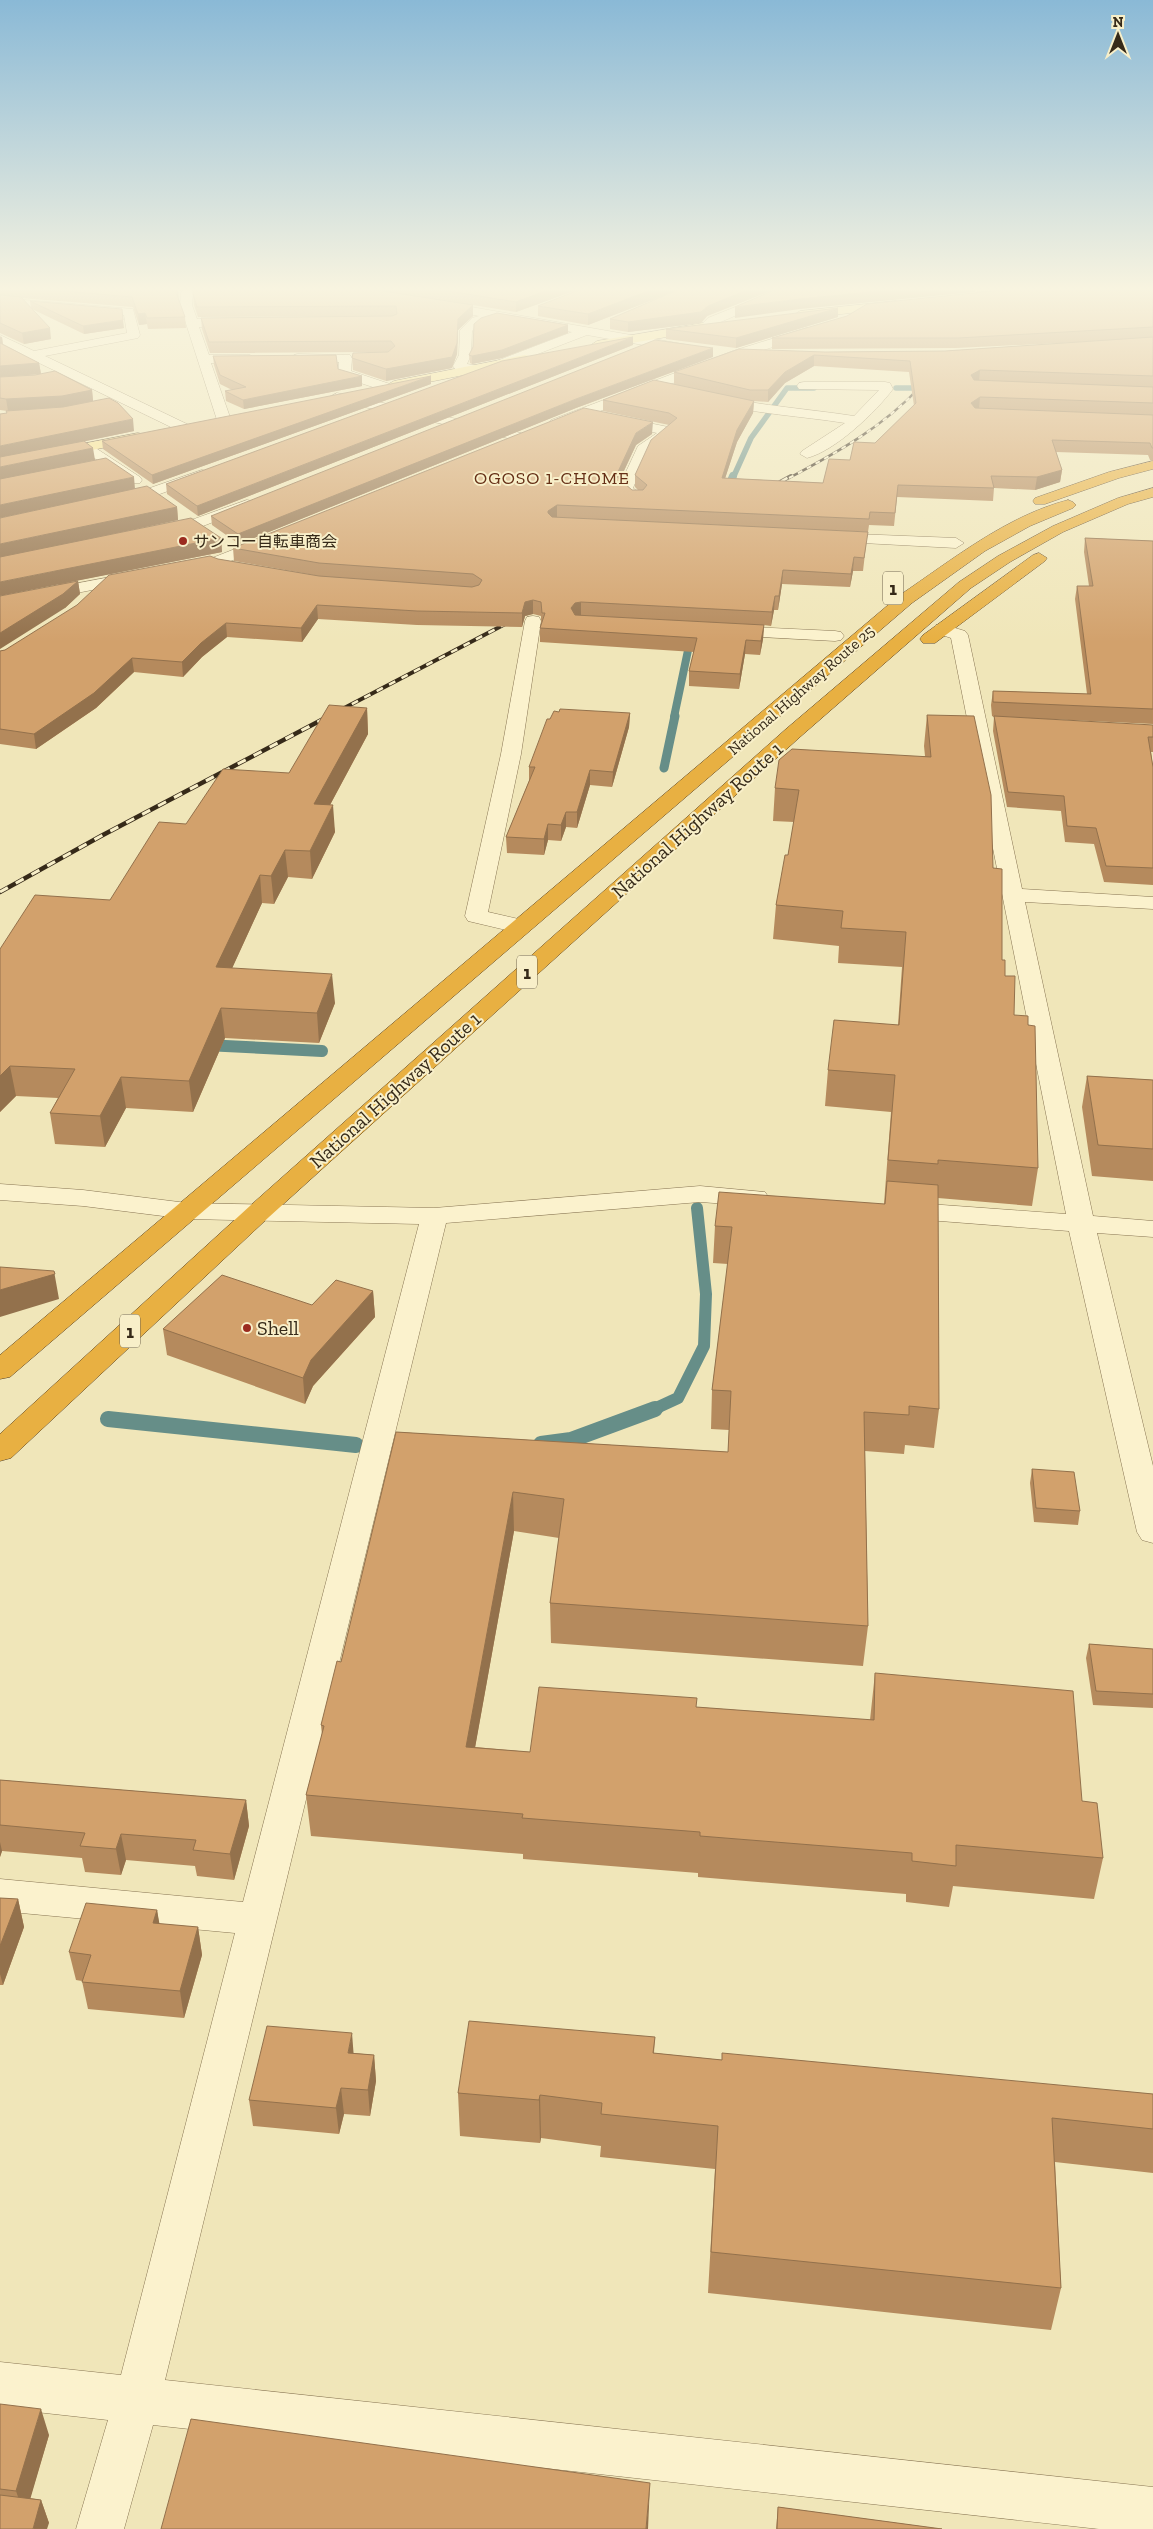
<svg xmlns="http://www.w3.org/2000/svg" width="1153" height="2529" viewBox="0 0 1153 2529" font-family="'Zilla Slab','Noto Sans JP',serif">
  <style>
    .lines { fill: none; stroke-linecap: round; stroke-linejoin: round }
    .stream-far4 { stroke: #668e88; stroke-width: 5.5 }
    .stream-far3 { stroke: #668e88; stroke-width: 8 }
    .stream-far2 { stroke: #668e88; stroke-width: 9 }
    .stream-far1 { stroke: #668e88; stroke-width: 12 }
    .stream { stroke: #668e88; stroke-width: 16 }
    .minor-casing { stroke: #887553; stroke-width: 1 }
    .major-casing { stroke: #554128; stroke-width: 1 }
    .highway-casing { stroke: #554128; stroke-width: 1 }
    .minor { fill: #fbf2cd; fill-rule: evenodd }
    .major { fill: #f8e28d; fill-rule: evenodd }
    .highway { fill: #e8b042; fill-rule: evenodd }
    .rail-far2-casing { stroke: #362a19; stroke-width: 2.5 }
    .rail-far1-casing { stroke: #362a19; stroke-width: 4 }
    .rail-casing { stroke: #362a19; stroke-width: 4.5 }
    .rail-far2 { stroke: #f8efc9; stroke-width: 2; stroke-dasharray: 5; stroke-linecap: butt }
    .rail-far1 { stroke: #f8efc9; stroke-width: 2.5; stroke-dasharray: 7; stroke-linecap: butt }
    .rail { stroke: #f8efc9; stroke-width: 3; stroke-dasharray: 9; stroke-linecap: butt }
    .wall { fill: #b58a5d; fill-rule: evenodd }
    .shaded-wall { fill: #93714c }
    .building { fill: #d2a16c; stroke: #93714c }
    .poi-dot { fill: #9b2b1f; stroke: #f8efc9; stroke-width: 2 }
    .labels { text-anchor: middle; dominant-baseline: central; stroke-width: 4; stroke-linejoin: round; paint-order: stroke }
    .far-poi-label { font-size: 16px; fill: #362a19; stroke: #f8efc9; text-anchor: start }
    .far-street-label { font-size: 16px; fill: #362a19; stroke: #f8efc9 }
    .far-neighbourhood-label { font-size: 18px; letter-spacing: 1px; fill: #652f16; stroke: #f8efc9 }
    .shield { fill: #f8efc9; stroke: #70654e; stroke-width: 1 }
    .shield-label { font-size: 19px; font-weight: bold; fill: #362a19 }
    .street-label { font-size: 20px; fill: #362a19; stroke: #f8efc9 }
    .poi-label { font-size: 20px; fill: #362a19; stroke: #f8efc9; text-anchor: start }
  </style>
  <rect width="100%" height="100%" fill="#f0e6b9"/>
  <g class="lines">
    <path class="stream-far4" d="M896,388h31
      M733,478l18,-40 36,-50h27"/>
    <path class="stream-far3" d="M725,495l8,-19
      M674,717l17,-81"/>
    <path class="stream-far2" d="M664,768l11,-52"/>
    <path class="stream-far1" d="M205,1045l117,6
      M652,1410l26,-12 26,-52 2,-52 -9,-86"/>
    <path class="stream" d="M108,1419l248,26
      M541,1444l30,-4 84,-31"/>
    <g class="minor-casing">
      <path id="minor" d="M186,288h13l-6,6 -1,11 5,14h41l6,4 -6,4h-39l10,28h41l6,4 -6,4h-39l20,57 -2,3h-10l-2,-3 -37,-115 1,-12z
        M783,288h17l-84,36 -7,6h-8l-2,-3 9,-9z
        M971,288c15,0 67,-4 76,5l-6,3 -64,-5z
        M0,298l133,11 7,26 -2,3 -93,18 144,69 2,3 -2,3h-10l-179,-87v-9l34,16 93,-18 -3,-18 -124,-11z
        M437,301l251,44 6,4 -6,4 -101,-18 -96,37 -6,-4 1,-3 86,-33 -78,-13 -14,5 -8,7 -1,24 -4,9 12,2 1,3 -6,4 -19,-4 -2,-3 6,-11 1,-25 12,-12 7,-2 -46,-9 -2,-2z
        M807,328l6,4 -2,3 -70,22 -180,69 -5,1 -7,-4 2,-3 182,-69z
        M298,354l52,1 2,3 -1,13 39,13 2,3 -7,4 -46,-15 -1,-3 1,-11 -45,-1 -2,-3 2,-3z
        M804,382h81l5,1 3,6c-17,23 -58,62 -86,69l-7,-4 2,-3 43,-28c-44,-7 -89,-9 -132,-20l-2,-3 7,-4c44,10 91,13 136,20l25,-26 -80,-1 -2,-3 2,-3z
        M337,393l184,40 7,4 -7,4 -189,-41 -2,-3z
        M615,416l58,12 2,3 -26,20 -16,37 12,10 -2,3h-10l-15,-12 20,-43 19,-13 -47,-10 -2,-3z
        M88,443l52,34 2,3 -2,3h-10l-47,-33 -2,-3 2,-3z
        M202,470l5,1 2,3 -2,3 -50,18 -40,10 -7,-4 2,-3 35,-9z
        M247,500l5,1 2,3 -2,3 -49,19 -42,10 -8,-5 3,-3 38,-9z
        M830,533l126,5 8,5 -8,5 -131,-7 -3,-3z
        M268,536l6,2 2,3 -2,3 -51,20 -39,10 -8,-5 2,-3 34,-8z
        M137,572l6,2 2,3 -2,3 -143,28v-10z
        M533,616l6,1 2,4 -20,133 -33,158 39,9 3,5 -3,5 -8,2 -51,-12 -3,-5 36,-162 24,-133 2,-4z
        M942,624l23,7 3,4 54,254 131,8v12l-128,-7 68,314 60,5v16l-56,-4 56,233v77l-11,-3 -5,-8 -68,-301 -168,-13 -9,-2 -4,-6 4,-6 9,-2 165,12 -115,-576 -15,-5 -3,-4 3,-4z
        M728,626l107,5 6,1 3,4 -3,4 -6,1 -113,-6 -3,-4 3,-4z
        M0,1184l83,6 104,13 247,5 266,-22 65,6 4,6 -4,6 -9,2 -56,-4 -254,21 -281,1157 988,107v42h-54l-946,-104 -29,104h-48l32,-109 -108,-12v-46l121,13 114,-442 -235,-22v-32l243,23 176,-678 -232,-5 -104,-13 -83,-6z"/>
    </g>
    <g class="major-casing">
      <path id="major" d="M1045,288h39l-6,3 -44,5 -6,-3 2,-2z
        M896,301l4,2v4l-100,12 -6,-4 6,-4z
        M703,323l6,4 -2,3 -110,19 -6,-4 6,-4z
        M525,355l4,1 2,3 -2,3 -135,27 -7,-4 7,-4z
        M138,433l5,1 2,3 -2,3 -143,28v-8z"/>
    </g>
    <g class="highway-casing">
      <path id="highway" d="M1153,461v8l-34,9 -74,26h-10l-2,-3 2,-3 74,-26z
        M1153,488v9l-25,7 -65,28 -53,30 -39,26 -171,149 -531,480 -258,241 -11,3v-27l251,-229 535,-476 173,-147 39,-26 55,-30 65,-28z
        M1068,500l5,2 3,3 -3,3 -43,18 -45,25 -73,52 -902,774 -10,2v-24l900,-760c52,-35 106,-79 168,-95z
        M1039,553l8,5 -2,3 -110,82h-12l-3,-4 3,-4 110,-80z"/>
    </g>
    <use href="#minor" class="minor"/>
    <use href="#major" class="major"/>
    <use href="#highway" class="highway"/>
    <g class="rail-far2-casing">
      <path id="rail-far2" d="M789,478c49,-26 94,-51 132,-92"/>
    </g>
    <g class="rail-far1-casing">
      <path id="rail-far1" d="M769,488l22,-12
        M327,717l186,-97"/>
    </g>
    <g class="rail-casing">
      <path id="rail" d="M0,892l101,-56 228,-120"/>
    </g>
    <use href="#rail-far2" class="rail-far2"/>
    <use href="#rail-far1" class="rail-far1"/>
    <use href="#rail" class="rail"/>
  </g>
  <path class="wall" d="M0,288h178l1,12 6,17 1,11 -38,1 -1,-5 -8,1 -6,-18 -111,-9 9,10 -1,-7 94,27 -40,6 -52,-25 19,30 -27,5 -24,-11z
    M365,288h217l-66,24 -43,-7v11l-15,14 -1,24 -5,14 -66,13 -33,-11 -1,-12 16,-6 -158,1 -8,-24 -1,-11 191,-2 -194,1 -4,-12 -1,-11z
    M584,288h194l-71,28 -6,7 -73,9 -18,-3v-10l61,-26 -83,32 -50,-9v-10z
    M1085,288h68v173l-3,-1 -2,-5 -92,-3 6,18 -2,12 -25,8 -41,-2 -1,13 -96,-4 -3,29 -25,-1 -1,7 -52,-2 50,15 -3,26h-10l-3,16 -68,-3 -4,26h-4l-3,16 -7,-1 -1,14 -3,16 -15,-1 -6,35 -50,-3v-15l5,-19 -154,-10v-14l1,-5v-7l-8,-2 -8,2 -3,11 -105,-2 -99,-6 -16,23 -75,-5 -25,20 -19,20 -49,-5 -38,36 -60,41 -36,-5v-93l5,-1 213,-91 102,17 -86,-15 -1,-13 419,-114 -16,11 -16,34 12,11h6l-3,-3v-12l34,-50 -66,-14v-11l71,-16v-12l151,-20 120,-1 137,-9 -126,6 -184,1v-11l315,-48h42l-44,-1zM814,366l95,6 5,34 -39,37 -25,17 -27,23 -98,-5 12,-36 16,-29 1,-12 14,1 17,-19z
    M838,317l-102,31 -70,-9v-10z
    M568,325v8l-66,25 -30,6 -2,-1 -1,-8z
    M0,336l2,1 1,7 36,19 2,11 51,16 1,11 41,30 -49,10 10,19 40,29 42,18 1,13 -83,18h126l1,14 -158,31 14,-2 2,13 -15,14 -58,-195v-2l-7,-1zM41,374l-6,1 -26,1 17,-1z
    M633,345l-435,171 -31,-22 -1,-10z
    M213,356l125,13 24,17 -118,23 -18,-8 -1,-10 7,-1 -12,-6 -6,-19z
    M713,357l-137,51 -337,136 -27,-19 -1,-9z
    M431,384l-278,100 -50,-35 -1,-8z
    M1085,538l68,3v183l-105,-5 105,18v15h-2l2,15v118l-49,-3 -10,-38 -29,-2 -4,-31 -54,-4 -14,-76 1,-14 -2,-1 -1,-11 2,-14 94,3 -12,-95 2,-13h12l-5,-34z
    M367,708l1,26 -38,71 5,27 -23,47 -24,-2 -14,27 -12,-1 -30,65 103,35 -16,40 -94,-5 -32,74 -67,-4 -21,39 -50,-3 -5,-31 8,-15 -42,-2 -16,16v-163l110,-49 76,-76 103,-51z
    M630,713l-1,14 -17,60 -22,-2 -13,43 -11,-1 -5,14 -13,-1 -4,15 -37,-2 -1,-16 23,-56v-14z
    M927,715l66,153 9,92 3,16 9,39 14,10 10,143 -6,38 -94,-8 1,211 -5,39 -29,-3 -1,9 -39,-3 3,175 -5,40 -312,-23 -1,-40 9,-65 -45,-7 -39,216 55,5 166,-45 174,13 5,-47 207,128 21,57 -9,41 -141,-13 -4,21 -43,-5v-8l-208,-17v-4l-175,-14v-5l-212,-18 -5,-41 16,-60 -1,-10 20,-63 55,-230 332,20 1,-22 -18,-1 1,-39 16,-126 -15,-1 2,-37 169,-22 7,-92 -66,-6 3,-36 70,-45 4,-58 -64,-4 1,-17 -66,-7 3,-34 12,-50 6,-33 -21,-1 2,-33 150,-32 -1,-10z
    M1087,1076l66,4v101l-61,-5 -10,-69z
    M373,1291l2,26 -62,69 -8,18 -138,-49 -4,-26 149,-24z
    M1032,1469l48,42 -2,14 -44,-3 -4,-39z
    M1089,1644l64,5v59l-60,-3 -7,-47z
    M0,1780l246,20 3,26 -15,54 -37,-4 -2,-10 -69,-6 -5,15 -36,-3 -3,-14 -80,-7 -2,6z
    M0,1898l18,1 6,28 -21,58h-3z
    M157,1910l2,14 39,3 4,28 -18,63 -96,-9 -6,-28 -6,-1 -7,-28z
    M655,2037l-1,16 68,7 431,34v79l-98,-11 6,126 -10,42 -343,-37 7,-124 -115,-12 1,-11 -60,-8 -1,5 -80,-7 -2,-43z
    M354,2053l20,2 2,26 -6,35 -26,-2 -5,20 -86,-8 -4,-26z
    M0,2404l49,31 -19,63 11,2 8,23 -49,6z
    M778,2507l164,22h-166z"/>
  <path class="shaded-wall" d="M553,288h29l-66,24v-10z
    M656,288h27l-95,37v-11z
    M752,288h26l-71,28 -6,7 -73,9v-10l80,-16z
    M909,288h67l-1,4 -175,17 -65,9v-11l65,-8z
    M473,305v11l-15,14 -1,24 -5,14 -66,13v-12l72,-50z
    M838,308v9l-102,31v-10z
    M145,313l2,11 -8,1 -1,-11z
    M123,320l1,8 -40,6 -1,-8z
    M568,325v8l-66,25 -30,6v-8z
    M50,328l1,11 -27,5 -2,-11z
    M0,337h2l1,11h-3z
    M633,337v8l-435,171 -1,-10z
    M713,348v9l-137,51 -337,136 -1,-10 338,-135z
    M814,355v11l-29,17 -17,19v-12l17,-18z
    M39,363l2,11 -41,3v-11z
    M980,370l-1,11 -9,6 1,-12z
    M362,376v10l-118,23 -1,-9z
    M431,376v8l-278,100 -1,-9z
    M92,390l1,11 -29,6 -56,4 -2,-12z
    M980,397l-1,12 -9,6 1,-12z
    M754,401l-1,12 -16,29 -16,49 1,-13 15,-48z
    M133,419l1,12 -134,28v-13z
    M653,422l-1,12 -16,11 -20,43v-12l20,-43z
    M93,448l2,12 -95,20v-13z
    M1062,470l-2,12 -25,8 2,-13z
    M134,477l1,12 -135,29v-13z
    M557,505v13l-9,5v-12z
    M177,507l1,13 -178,38v-14z
    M221,538l1,14 -222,44v-14z
    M854,557l-1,14 -3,16 1,-13z
    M783,570l-1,14 -4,26 1,-14z
    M78,581l2,13 -15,14 -65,41v-16z
    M775,596l-1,14 -3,16 1,-14z
    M533,600v14l-8,2 -3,11v-14l3,-11z
    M581,602v14l-10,6v-14l4,-5z
    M317,605l1,14 -16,23 -1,-14z
    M226,623l1,14 -25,20 -19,20 -1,-15 19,-19z
    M764,625l-1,14 -3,16 1,-14z
    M746,640l-1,14 -6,35 1,-15z
    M132,658l2,14 -38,36 -60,41 -2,-15z
    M367,708l1,26 -52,97 -2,-27z
    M630,713l-1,14 -17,60 1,-15z
    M590,770v15l-13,43v-16z
    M333,805l2,27 -23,47 -2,-28z
    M566,812v15l-5,14v-16z
    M548,824v16l-4,15v-16z
    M285,850l3,27 -14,27 -3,-28z
    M260,875l2,28 -43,94 -3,-30z
    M332,974l3,29 -16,40 -2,-30z
    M221,1008l4,30 -32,74 -4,-31z
    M10,1066l6,30 -16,16v-36z
    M121,1077l5,31 -21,39 -5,-31z
    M54,1271l5,28 -59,18v-27z
    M373,1291l2,26 -62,69 -8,18 -2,-26 8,-18z
    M513,1492l1,39 -46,256 -2,-40z
    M246,1800l3,26 -15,54 -4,-26z
    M121,1834l5,26 -5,15 -5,-26z
    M0,1842l2,9 -2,6z
    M18,1899l6,28 -21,58 -3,-11v-28z
    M157,1910l5,28 -9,-15z
    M198,1927l4,28 -18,63 -4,-27z
    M352,2033l2,26 -6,-6z
    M374,2055l2,26 -6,35 -2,-26z
    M341,2088l3,26 -5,20 -3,-26z
    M540,2095l1,43 -1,5 -1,-43z
    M41,2409l8,26 -24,82 -9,-26z
    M650,2483l-2,46h-2z
    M41,2500l8,23 -2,6h-14z"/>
  <path class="building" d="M29,288h149l-1,7 8,22 -38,1 -2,-5 -7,1 -6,-17z
    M193,288h171l109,17 -15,14 -1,24 -5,14 -66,12 -34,-11 1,-5 35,-1 7,-6 -4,-5 -182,1 -8,-24 191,-2 5,-2 -1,-8 -199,1 -4,-13z
    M430,288h123l-37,14z
    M584,288h72l-68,26 -50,-8z
    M682,288h70l-44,18 -7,6 -73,10 -18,-3z
    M779,288h130l-109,11 -65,8z
    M1022,288h35l30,2h66v37l-195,11h-186l75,-22 20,-12z
    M0,295l21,2 29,31 -28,5 -22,-10z
    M30,301l92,8 1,11 -40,6z
    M838,308l-102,30 -70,-9z
    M497,313l71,12 -66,25 -30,6 -3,-1 4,-8 1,-23 7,-6z
    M633,337l-436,169 -31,-22 336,-123z
    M1153,337v39l-173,-6 -9,5 3,5 179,7v16l-173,-6 -9,6 4,5 178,7v33h-1l-2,-5 -98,-3 10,30 -25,7 -46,-1 3,12 -96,-3 -3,28 -25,-1 -1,7 -312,-14 -9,6v2l4,4 316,15 -4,26 -10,-1 -3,17 -68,-4 -4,26h-4l-3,16 -191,-10 -6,1 -4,5 4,7 189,10 -3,16 -15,-1 -6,34 -51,-3 8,-33 -157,-10 5,-15h-3l-1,-11 -8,-2 -8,2 -3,11 -105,-2 -100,-6 -16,23 -75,-5 -25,20 -19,19 -50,-4 -38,35 -60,41 -34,-5v-78l5,-1 72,-45 32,-30 101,-19 8,3 101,17 153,11 7,-2 3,-5 -9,-6 -154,-11 -86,-15 351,-140 69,14 -17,11 -20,43 16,14h11l4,-5 -12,-10 16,-35 26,-22 -8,-5 -66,-13 51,-20 100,21 -17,29 -15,48 101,5 6,-24 21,1 4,-18 21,1 41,-40 -6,-42 -96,-6 -29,17 -17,18h-18l-76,-18 65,-23 86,3 120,-1z
    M655,340l58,8 -137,51 -338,135 -27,-18z
    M0,343l39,20 -39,3z
    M336,355l2,14 24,7 -119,24 -18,-9 21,-4 -26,-12 -7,-19z
    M55,371l37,19 -30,6 -56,3 -6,-1v-21l35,-2z
    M431,376l-279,99 -50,-34z
    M109,398l9,5 15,16 -133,27v-32l7,-1 -1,-2 57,-4z
    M84,441l9,7 -93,19v-10z
    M106,458l28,19 -134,28v-26z
    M147,486l30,21 -177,37v-26z
    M191,518l30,20 -221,44v-25z
    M1085,538l68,3v168l-160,-7v-11l98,3 -14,-108h16z
    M78,581l-15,13 -63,39v-37z
    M329,705l38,3 -53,96 19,1 -23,46 -25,-1 -14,26 -11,-1 -44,92 116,7 -15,39 -96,-5 -32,73 -68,-4 -21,39 -50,-3 25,-44 -65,-3 -10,10v-127l35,-54 75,5 49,-78 27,2 37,-55 66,4z
    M560,709l70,4 -17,59 -23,-2 -13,42h-11l-5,13 -13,-1 -4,15 -38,-2 29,-70h-6l18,-48h3l4,-8 5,1z
    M927,715l47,1 17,79 2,73 9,1v91h3v16h10l-1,39 14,1v9l7,1 3,142 -100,-8v4l-50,-4 7,-85 -67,-5 6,-50 65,5 7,-93 -65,-4 2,-17 -67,-6 9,-50h3l11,-65 -24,-2 4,-28 13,-11 139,8z
    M994,716l159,9v12h-5l5,30v101l-47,-2 -10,-38 -29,-2 -3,-30 -56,-4z
    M1087,1076l66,4v69l-55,-4z
    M887,1181l51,4 1,224 -30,-3v9l-45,-3 4,214 -318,-23 14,-104 -51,-7 -47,255 64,5 9,-65 158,11 -1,9 178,13 1,-47 198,18 9,110 15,2 6,55 -147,-13v21l-44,-5v-8l-212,-17v-4l-178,-14 1,-4 -217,-19 18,-69 -3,-1 16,-64 4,1 55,-230 332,20 3,-61 -19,-1 20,-163 -17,-1 4,-34 166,12z
    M0,1267l54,4 1,3 -55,16z
    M222,1275l90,30 24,-25 37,11 -62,69 -8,18 -140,-49z
    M1032,1469l42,3 6,39 -44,-3z
    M1089,1644l64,5v45l-57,-3z
    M0,1780l246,20 -16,54 -37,-4 3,-10 -75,-6 -5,15 -36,-3 5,-13 -85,-8z
    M0,1898l18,1 -18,47z
    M86,1903l71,7 -4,13 45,4 -18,64 -98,-9 9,-27 -22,-3z
    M469,2021l186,16 -2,16 69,7v-7l431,41v35l-101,-11 9,170 -350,-36 7,-126 -117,-12 1,-11 -62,-8 -1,5 -81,-7z
    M267,2026l85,7 -4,20 26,2 -6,35 -27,-2 -5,20 -87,-8z
    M0,2404l41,5 -25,82 -16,-2z
    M191,2419l459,64 -4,46h-485z
    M0,2495l41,5 -8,29h-33z
    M778,2507l164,22h-165z"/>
  <linearGradient id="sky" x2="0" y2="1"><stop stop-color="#8ab9d6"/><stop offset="0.45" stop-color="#f8f4e0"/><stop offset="1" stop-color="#f8f4e0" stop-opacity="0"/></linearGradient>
  <rect width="1153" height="642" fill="url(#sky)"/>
  <g class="poi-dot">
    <circle cx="183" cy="541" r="5"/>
    <circle cx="247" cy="1328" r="5"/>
  </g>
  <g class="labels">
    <g class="far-poi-label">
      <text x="193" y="541">サンコー自転車商会</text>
    </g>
    <g class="far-street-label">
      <text transform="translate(801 690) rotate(-41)">National Highway Route 25</text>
    </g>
    <g class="far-neighbourhood-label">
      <text x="552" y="478">OGOSO 1-CHOME</text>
    </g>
    <g class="shield">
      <rect x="883" y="571.5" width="20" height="33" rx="4"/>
      <rect x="517" y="955.5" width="20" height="33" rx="4"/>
      <rect x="120" y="1314.5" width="20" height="33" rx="4"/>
    </g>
    <g class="shield-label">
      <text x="893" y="588">1</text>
      <text x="527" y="972">1</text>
      <text x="130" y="1331">1</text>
    </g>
    <g class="street-label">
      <text transform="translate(697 820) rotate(-42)">National Highway Route 1</text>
      <text transform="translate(395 1090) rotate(-42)">National Highway Route 1</text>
    </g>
    <g class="poi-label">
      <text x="257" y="1328">Shell</text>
    </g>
  </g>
  <g transform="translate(1118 35)" stroke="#f8efc9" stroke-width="4" paint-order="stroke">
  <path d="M0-4L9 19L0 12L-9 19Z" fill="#362a19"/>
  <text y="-8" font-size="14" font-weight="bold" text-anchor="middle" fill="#362a19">N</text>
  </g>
</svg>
